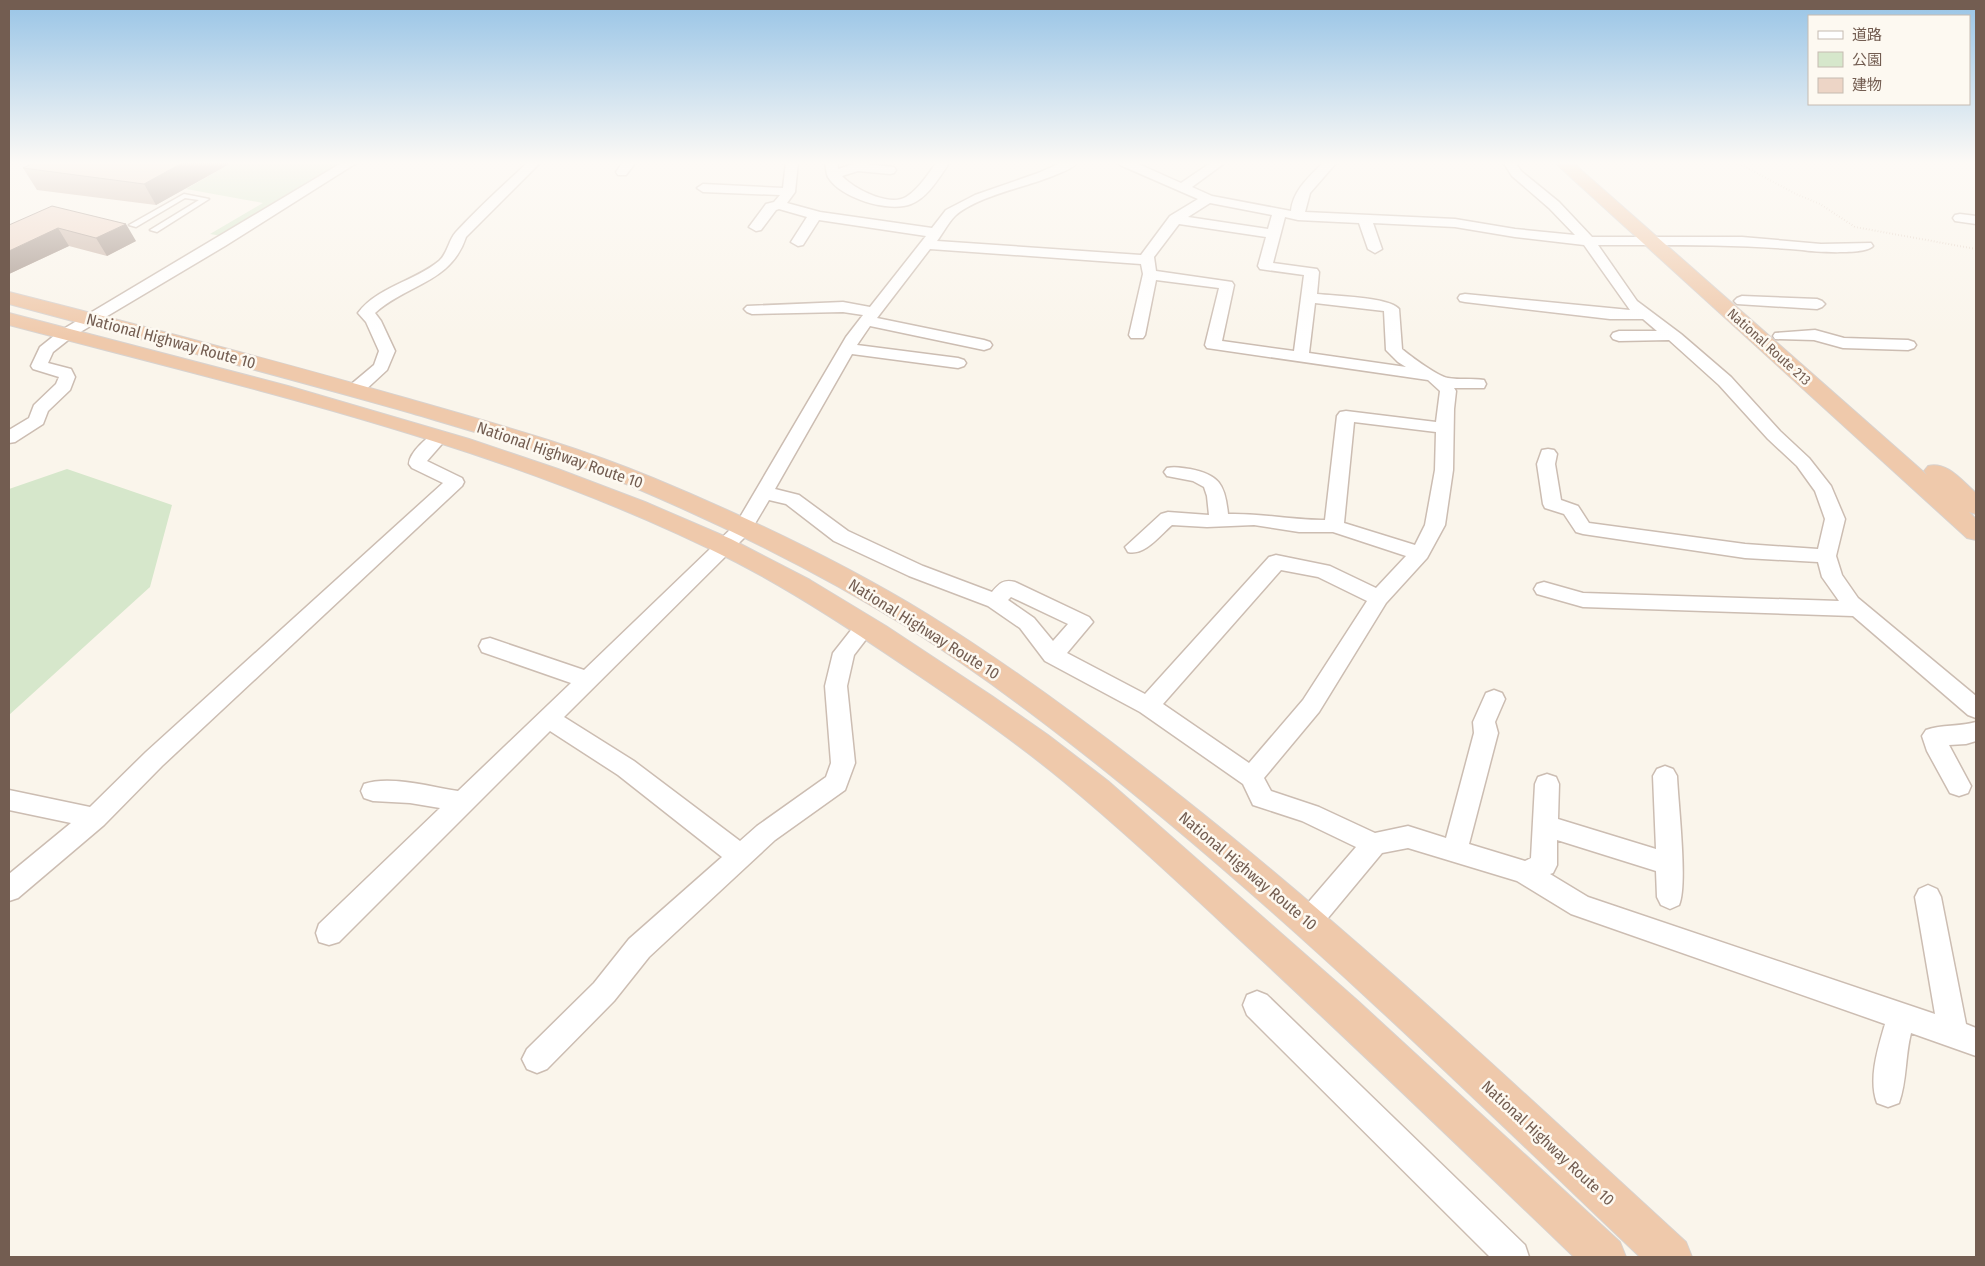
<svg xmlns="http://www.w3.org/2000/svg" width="1985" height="1266" viewBox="0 0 1985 1266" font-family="'Fira Sans Condensed','Noto Sans JP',sans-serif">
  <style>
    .green { fill: #d6e7cb }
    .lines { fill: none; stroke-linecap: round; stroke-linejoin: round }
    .service-casing { stroke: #ccbdb2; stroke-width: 3 }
    .minor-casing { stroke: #ccbdb2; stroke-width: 3 }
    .trunk-casing { stroke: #d8d2ce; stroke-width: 2 }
    .path { stroke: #d2b9a9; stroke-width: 2; stroke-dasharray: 0.5 2.5; stroke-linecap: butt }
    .service { fill: #fff; fill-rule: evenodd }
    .minor { fill: #fff; fill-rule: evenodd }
    .trunk { fill: #efc9ab; fill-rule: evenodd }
    .wall { fill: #ccb7aa }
    .shaded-wall { fill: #a6958b }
    .building { fill: #edd5c6; stroke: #a6958b }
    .labels { text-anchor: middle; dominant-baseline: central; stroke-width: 5; stroke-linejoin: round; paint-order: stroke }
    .far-street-label { font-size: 14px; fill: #735d51; stroke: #fdf9f1 }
    .street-label { font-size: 16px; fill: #735d51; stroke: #fdf9f1 }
  </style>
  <rect width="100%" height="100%" fill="#faf5eb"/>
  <path class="green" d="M233,162h105l-4,6 -112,68 -12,-2 53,-31 -77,-14z
    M67,469l105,36 -22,82 -141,128v-226z"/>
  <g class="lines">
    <g class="service-casing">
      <path id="service" d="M184,194l25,5 -52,33 -7,-2 49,-30 -14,-2 -49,29 -7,-2z"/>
    </g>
    <g class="minor-casing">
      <path id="minor" d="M343,162h15l-133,84 -153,91 -19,15 -5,11 23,6 4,8 -5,13 -22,21 -5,13 -28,18 -6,1v-13l20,-12 5,-13 22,-21 3,-7 -26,-8 -2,-3 9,-19 20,-16z
        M528,162h13l-75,75c-15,46 -59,47 -91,76l6,8 14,30 -8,19 -26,24h-12l-2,-4 2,-4 25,-21 5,-14 -13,-29 -8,-9c19,-26 57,-32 81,-52 9,-8 9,-20 17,-29 23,-25 48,-47 72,-70z
        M623,162h13l-10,13h-8l-2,-3z
        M786,162h12l-3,30 -8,11 33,9 112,16 14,-18 29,-15 63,-22 25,-11h15c-5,6 -15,10 -23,13 -28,12 -78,21 -100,41 -7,7 -12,17 -18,25l204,14 29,-39 28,-17 -78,-34 -2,-3h16l47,21 31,-21h14l-34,25 20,9 79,15c2,-21 19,-35 33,-49h13l-27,31 -5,19 150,7 60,10 60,6 -26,-27 -37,-32 -9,-14h12l6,9 38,31 33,35h150l79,7 50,-1 2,3c-7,9 -59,6 -71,4 -68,-6 -136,-5 -204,-5l39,56 44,33 50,43 49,54 29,27 22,28 14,33 -9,37 6,19 16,23 118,98v22l-8,-3 -115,-99 -270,-9 -46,-13 -3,-5 3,-5 7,-2 39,11 256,8 -17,-24 -4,-15 -73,-4 -162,-24 -7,-2 -12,-18 -19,-6 -2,-4 -6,-40 5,-14 6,-1 6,1 3,4 -2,10 6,36 17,6 11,17 156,21 73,5 7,-30 -10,-28 -18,-25 -29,-27 -49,-54 -50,-45 -50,1 -6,-2 -2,-3 2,-3 6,-2h38l-14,-12h-33l-145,-17 -5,-1 -2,-3 2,-3 5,-1 165,16 -46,-65 -69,-8 -60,-10 -82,-4 9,26 -7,4 -7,-4 -9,-26 -61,-3 -13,-3 -12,46 44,6 2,3 -2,22c16,2 73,3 82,15l3,40c8,7 37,28 46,29 12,2 24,0 36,2l2,4 -2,4h-30l2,3 -2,18 -1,61 -8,55 -18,33 -41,45 -67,109 -55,66 7,13 48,16 56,26 33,-7 38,12 28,-105 -1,-11 13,-29 8,-3 8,3 3,6 -10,23 3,11 -29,111 56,17 6,-3 4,-74 3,-7 9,-3 9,3 3,7 -1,35 98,30 -3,-73 4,-7 8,-3 8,3 4,7c1,26 11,110 2,129l-9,4 -9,-4 -4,-8 -1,-26 -99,-31v25l-4,8 -3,1 38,23 347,117 -20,-117 4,-8 9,-4 9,4 4,8 25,127 10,4v28l-65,-23c-6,23 -4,48 -12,70l-11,4 -11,-4c-9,-24 1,-55 8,-79l-314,-110 -54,-33 -109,-33 -26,5 -64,77 -9,3 -9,-3 -4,-9 4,-9 56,-65 -54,-26 -49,-16 -10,-21 -103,-72 -95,-51 -25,-33 -32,-22 -79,-30 -75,-35 -48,-37 -17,-4 -19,32 -186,185 70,44 106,80 17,-15 69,-49 5,-14 -6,-77 8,-33 26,-33 7,-3 7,3 4,5 -23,30 -7,31 8,77 -10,27 -70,50 -126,117 -35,44 -67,68 -10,4 -10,-4 -5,-10 5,-10 67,-66 35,-44 93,-82 -104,-82 -68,-44 -211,211 -10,3 -10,-3 -3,-9 3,-9 121,-116 -30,-5 -37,-2 -9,-3 -3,-7 3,-7c26,-9 67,3 94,7l113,-108 -89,-31 -3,-6 3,-6 8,-2 94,32 152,-146 110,-187 17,-22 -20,-3 -91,2 -5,-2 -3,-3 3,-3 96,-4 27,5 56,-71 -107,-16 -16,25 -5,1 -7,-4 16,-25 -28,-8 -3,1 -15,20 -5,1 -7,-4 17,-23 8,-2 6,-7 -77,-3 -6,-4 6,-4 80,4zM1210,203l62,12 -4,14 -80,-12zM1179,224l87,13 -8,29 2,3 44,6 -10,76 -72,-10 12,-56 -2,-3 -76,-11 -2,-14zM930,249l211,15 2,10 -14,61 2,3h12l2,-3 11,-55 63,8 -14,57 2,3 221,32 12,11 -4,31 -90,-11 -6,1 -3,4 -12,104c-33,0 -64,-7 -97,-6 -3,-30 -9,-39 -38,-45 -8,-1 -15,-3 -23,-1l-3,4 3,4 26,5 11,6 3,9 2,19 -41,-3 -7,2 -36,33 3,5c17,4 32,-17 44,-27l35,2 47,-2 45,7h34l73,24 -30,32 -46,-22 -54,-11 -7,2 -124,137 -78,-41 26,-31 -4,-5 -74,-35c-12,-3 -16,2 -23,10l-69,-26 -75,-35 -49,-36 -24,-6 77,-135 106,14 6,-2 2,-3 -2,-3 -6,-2 -101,-13 13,-19 114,24 6,-2 2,-3 -2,-3 -6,-2 -107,-22zM1315,303l69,8 2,39 12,12 8,5 -97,-14zM1354,422l82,10 -1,38 -10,55 -10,20 -71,-22zM1281,570l37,7 49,24 -64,99 -54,63 -86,-59zM1011,597l57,27 -15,17 -19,-23 -26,-18z
        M825,162h12l1,7 19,-6 37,4 2,3 -2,3 -4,1 -32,-3 -16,5c12,13 47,31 64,21 13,-8 22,-23 31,-35h13c-10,14 -22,36 -39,42 -22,9 -71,-6 -83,-27 -2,-4 -2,-10 -3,-15z
        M1960,214l16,2v8l-21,-3 -2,-3 2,-3z
        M1742,296l75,3 5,2 3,3 -3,3 -5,2 -80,-5 -3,-3 3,-3z
        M1815,330l29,8 64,2 6,2 2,3 -2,3 -6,2 -65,-2 -29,-8 -39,-1 -2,-3 2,-3z
        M439,432l6,1 3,4 -21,24 35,17 2,4 -2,4 -300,280 -58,59 -86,73 -9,3v-27l62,-51 -62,-13v-20l81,17 56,-55 297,-269 -31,-15 -3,-4c0,-11 20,-30 30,-32z
        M1976,722v19l-10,3 -17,1 22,41 -3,7 -9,3 -9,-3 -23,-42 -5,-15 4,-6c16,-6 33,-3 50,-8z
        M1257,991l10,4 258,250 4,12h-39l-243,-242 -4,-10 4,-10z"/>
    </g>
    <g class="trunk-casing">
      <path id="trunk" d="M1554,162h18l355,313 -3,-4 4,-5c19,-5 34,15 48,27v21l-7,-2 7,7v21l-9,-2z
        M9,292c134,34 268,69 400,107 83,24 165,46 244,79 94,39 187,83 274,136 89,55 174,119 256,184 176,139 338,293 503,444l6,15h-52c-156,-149 -311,-301 -477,-439 -82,-68 -166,-134 -256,-191 -87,-54 -182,-101 -276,-141 -71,-30 -146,-51 -220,-73 -134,-38 -268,-73 -402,-109z
        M9,313l279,73 181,53 89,30 87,33 86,37 79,41 76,46 106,70 56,39 60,46 250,220 262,241 6,15h-52c-103,-99 -206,-198 -311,-296 -66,-61 -132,-124 -201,-181 -46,-38 -95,-72 -144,-105 -59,-40 -119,-80 -182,-113 -225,-115 -484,-173 -727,-237z"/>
    </g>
    <path class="path" d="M1736,162l60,32 24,10 35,23 121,22"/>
    <use href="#service" class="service"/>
    <use href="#minor" class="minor"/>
    <use href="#trunk" class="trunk"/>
  </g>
  <path class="wall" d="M36,162h197l-77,43 -119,-15 -14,-22z
    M52,206l84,35 -29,15 -38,-10 -60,28z"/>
  <path class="shaded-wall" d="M184,162h49l-77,43 -12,-21z
    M126,224l10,17 -29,15 -11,-18z
    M58,228l11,18 -60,28v-23z"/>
  <path class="building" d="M36,162h148l-40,22 -121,-16z
    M52,206l74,18 -30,14 -38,-10 -49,23v-26z"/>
  <linearGradient id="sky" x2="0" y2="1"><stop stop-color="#98c4e6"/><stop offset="0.48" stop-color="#fdfaf6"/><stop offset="1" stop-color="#fdfaf6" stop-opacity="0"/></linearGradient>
  <rect width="1985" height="339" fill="url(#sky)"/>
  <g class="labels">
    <g class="far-street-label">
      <text transform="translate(1769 347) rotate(42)">National Route 213</text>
    </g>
    <g class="street-label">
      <text transform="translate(171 341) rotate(15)">National Highway Route 10</text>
      <text transform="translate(560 455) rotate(19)">National Highway Route 10</text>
      <text transform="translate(924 629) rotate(32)">National Highway Route 10</text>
      <text transform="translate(1248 871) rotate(40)">National Highway Route 10</text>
      <text transform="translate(1548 1143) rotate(43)">National Highway Route 10</text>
    </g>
  </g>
  <rect width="1985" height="1266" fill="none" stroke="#735d51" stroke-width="20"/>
  <rect x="1808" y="15" width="162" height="90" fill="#fdf9f1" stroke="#c6bbb1"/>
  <rect x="1818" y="31" width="25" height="8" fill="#ffffff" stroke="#c6bbb1"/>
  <text x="1852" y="40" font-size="15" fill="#735d51">道路</text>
  <rect x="1818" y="52" width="25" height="15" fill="#d6e7cb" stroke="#c6bbb1"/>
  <text x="1852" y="65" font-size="15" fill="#735d51">公園</text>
  <rect x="1818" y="78" width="25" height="15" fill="#edd5c6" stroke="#c6bbb1"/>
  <text x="1852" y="90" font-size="15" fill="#735d51">建物</text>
</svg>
